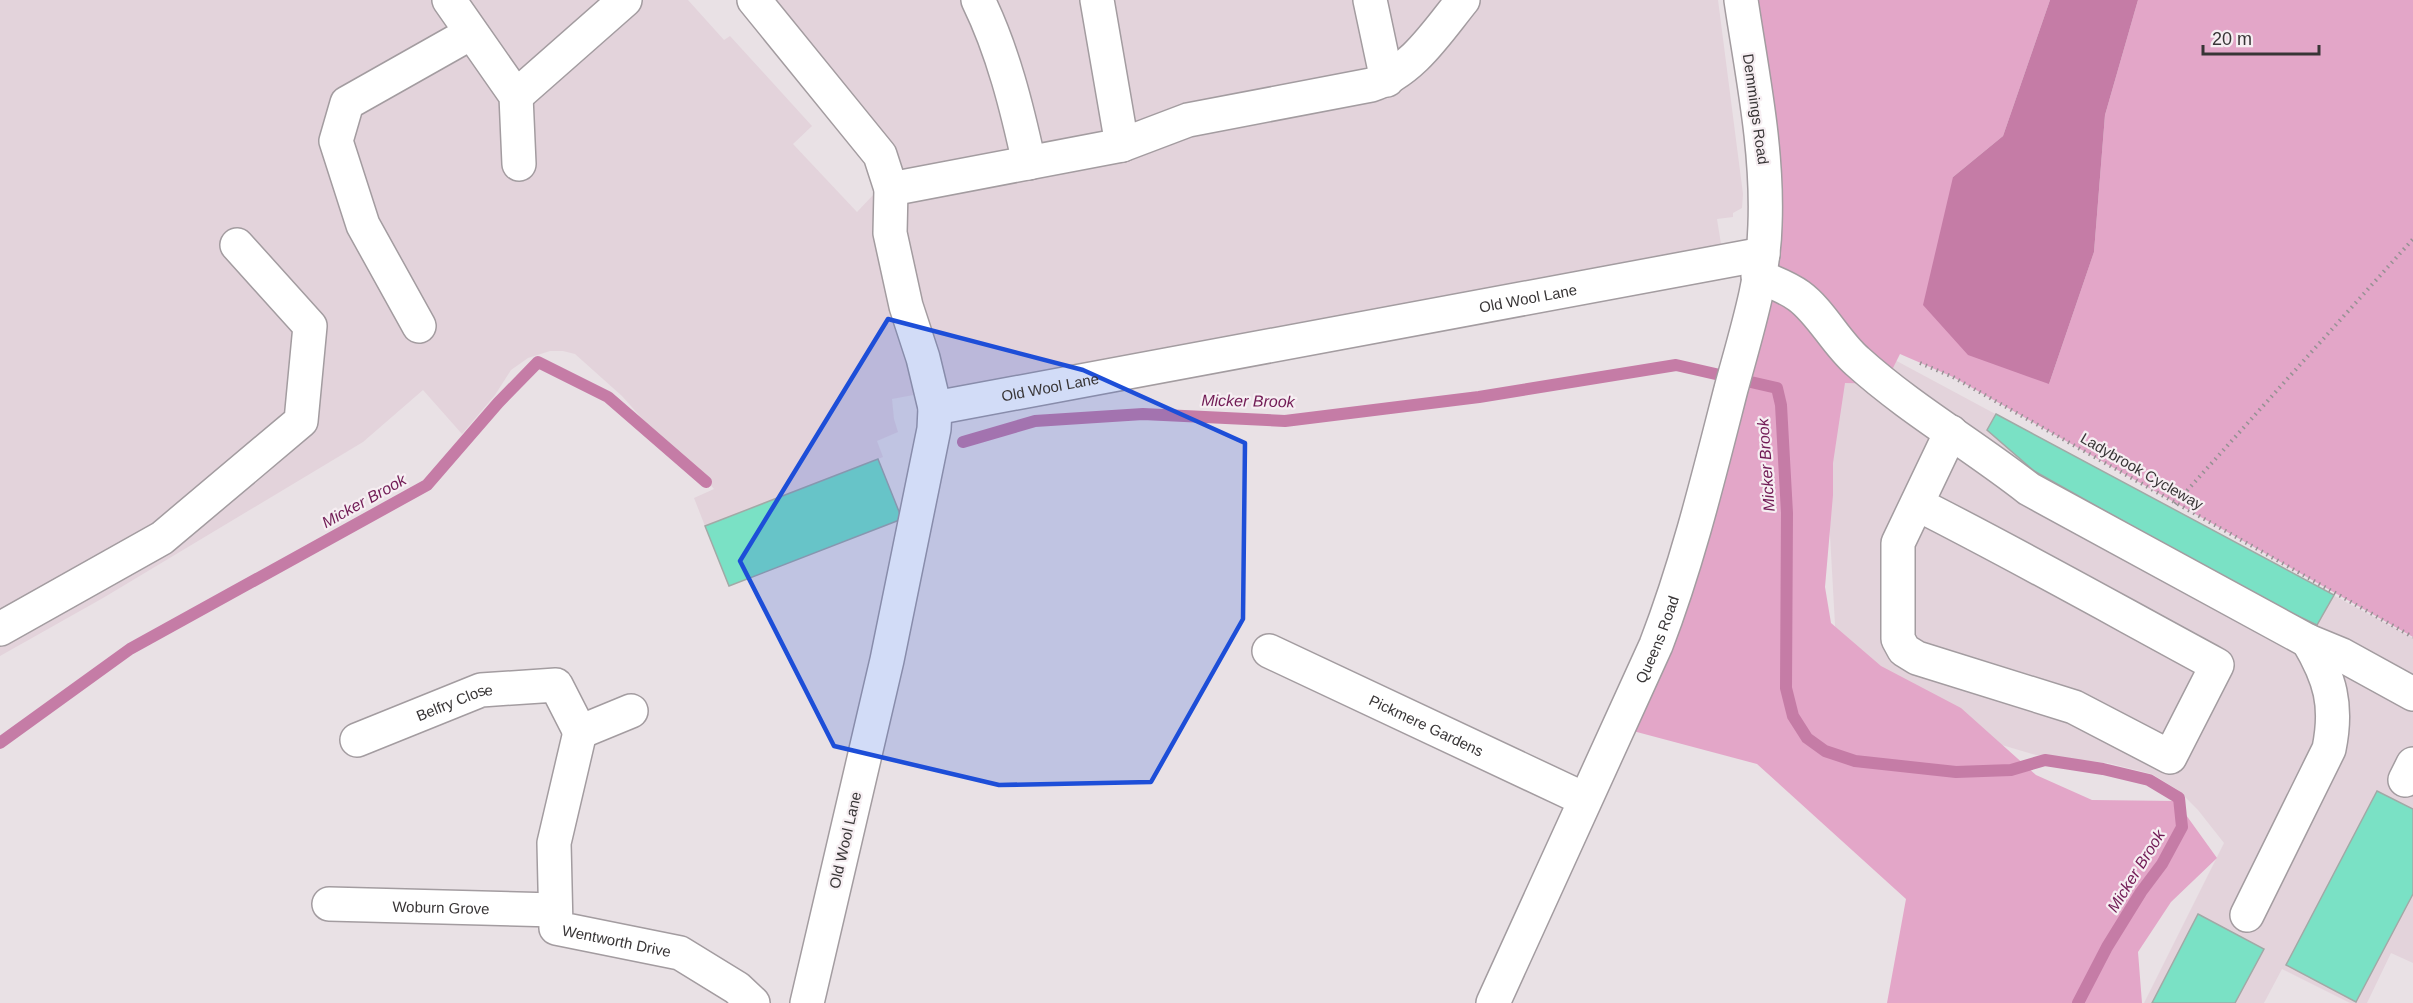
<svg xmlns="http://www.w3.org/2000/svg" width="2413" height="1003" viewBox="0 0 2413 1003" font-family="Helvetica,sans-serif">
  <style>
    .built { fill: #e3d3db }
    .green { fill: #e3a6c8 }
    .water { fill: #c57ca6 }
    .lines { fill: none; stroke-linecap: round; stroke-linejoin: round }
    .stream { stroke: #c57ca6; stroke-width: 12 }
    .building { fill: #7ae1c5; stroke: #a1a9a6; stroke-width: 1.5 }
    .minor-casing { stroke: #a39ca0; stroke-width: 36 }
    .path { stroke: #979194; stroke-width: 4; stroke-dasharray: 1.5 4.5; stroke-linecap: butt }
    .minor { stroke: #fff; stroke-width: 33 }
    .marked { fill: #1d4ed8; fill-opacity: 0.2; stroke: #1d4ed8; stroke-width: 4.5; stroke-linejoin: round }
    .labels { text-anchor: middle; dominant-baseline: central; stroke-width: 4.5; stroke-linejoin: round; paint-order: stroke }
    .street-label { font-size: 15px; fill: #383536; stroke: #f6eef2 }
    .water-label { font-size: 16px; font-style: italic; fill: #711b55; stroke: #f6eef2 }
  </style>
  <rect width="100%" height="100%" fill="#e9e1e5"/>
  <path class="built" d="M0,0h688l36,40 6,-4 82,90 -19,18 64,68 36,-38 -141,-174h966l25,194 -1,14 -9,5v4l-16,2 4,25 -829,155 2,20 4,13 -21,9 6,16 -178,69 -11,-28 20,-9 -19,-22 -49,-44 -24,-27 -47,-42 -12,-3h-13l-22,7 -17,12 -16,25 -33,39 -39,-44 -60,52 -260,156 -103,58z
    M1828,349l65,10 520,279v325l-22,-10 -24,50h-17l-68,-34 -18,34h-120l80,-160 -26,-33 -20,-20 -26,-16 -44,-11 -72,-8 -197,-58 -16,-288z"/>
  <path class="green" d="M1741,0h309l-47,136 -50,41 96,207 45,-132 11,-137 33,-115h275v637l-460,-260 -53,-23 -15,30 -40,-1 -12,80v32l-8,92 6,36 50,43 80,42 75,67 56,25 84,1 41,57 -46,44 -33,50 4,51h-255l19,-104 -149,-135 -139,-37 140,-451z"/>
  <path class="water" d="M2050,0h88l-33,115 -11,137 -45,132 -81,-29 -45,-50 30,-128 50,-41z"/>
  <g class="lines">
    <path class="stream" d="M963,442l72,-21 108,-7 142,7 194,-24 197,-32 101,23 4,17 6,108 -1,175 7,28 14,22 18,13 30,10 101,11 55,-2 34,-10 58,9 46,11 30,18 3,29 -20,37 -21,28 -34,55 -29,56
      M0,743l130,-94 297,-164 71,-82 40,-41 70,35 98,85"/>
  </g>
  <path class="building" d="M1996,414l338,181 -17,30 -55,-26 -228,-128 -47,-41z
    M878,459l24,60 -173,67 -24,-60z
    M2377,791l36,18v85l-57,108 -70,-37z
    M2198,914l66,35 -29,54h-83z"/>
  <g class="lines">
    <g class="minor-casing">
      <g id="minor">
        <path d="M449,0l67,96 3,68"/>
        <path d="M754,0l126,155 11,34 -1,44 16,73 17,52 12,50 -1,21 -47,231 -80,343"/>
        <path d="M978,0c25,51 39,108 51,163"/>
        <path d="M1097,0l25,145"/>
        <path d="M1370,0l17,80"/>
        <path d="M516,96l109,-96"/>
        <path d="M891,189l231,-44 66,-25 183,-35c41,-13 66,-53 92,-85"/>
        <path d="M1758,276c14,6 29,11 41,20 22,16 37,47 58,65 53,48 116,84 172,128l279,152 34,14 71,39"/>
        <path d="M419,326l-56,-101 -27,-84 11,-38 124,-70"/>
        <path id="s1" d="M935,408l828,-154"/>
        <path d="M1917,504c101,51 200,107 300,161l-47,92 -96,-50 -157,-49 -13,-8 -6,-11v-96l53,-111"/>
        <path d="M0,629l162,-91 139,-117 9,-95 -73,-81"/>
        <path id="s2" d="M1269,651l315,148"/>
        <path id="s3" d="M580,732l-26,111 2,85 124,25 57,35 16,15"/>
        <path id="s4" d="M357,740l124,-50 75,-5 24,47 51,-21"/>
        <path d="M2405,780l8,-16"/>
        <path id="s5" d="M329,904l226,6"/>
        <path d="M2247,915l82,-166c9,-44 1,-71 -21,-108"/>
        <path id="s6" d="M1493,1003l163,-358c32,-83 53,-170 75,-256 14,-52 33,-111 34,-164 3,-76 -13,-151 -24,-225"/>
      </g>
    </g>
    <path class="path" d="M1920,363l33,14 460,260
      M2175,504l238,-265"/>
    <use href="#minor" class="minor"/>
  </g>
  <path class="marked" d="M888,319l195,51 162,73 -2,176 -92,163 -152,3 -165,-39 -94,-185z"/>
  <g class="labels">
    <g class="street-label">
      <text transform="translate(1756 109) rotate(82)">Demmings Road</text>
      <text stroke="none"><textPath href="#s1" startOffset="603">Old Wool Lane</textPath></text>
      <text stroke="none"><textPath href="#s1" startOffset="117">Old Wool Lane</textPath></text>
      <text transform="translate(2142 471) rotate(30)">Ladybrook Cycleway</text>
      <text stroke="none"><textPath href="#s6" startOffset="399">Queens Road</textPath></text>
      <text stroke="none"><textPath href="#s4" startOffset="105">Belfry Close</textPath></text>
      <text stroke="none"><textPath href="#s2" startOffset="174">Pickmere Gardens</textPath></text>
      <text transform="translate(845 840) rotate(-77)">Old Wool Lane</text>
      <text stroke="none"><textPath href="#s5" startOffset="112">Woburn Grove</textPath></text>
      <text stroke="none"><textPath href="#s3" startOffset="261">Wentworth Drive</textPath></text>
    </g>
    <g class="water-label">
      <text transform="translate(1248 401) rotate(1)">Micker Brook</text>
      <text transform="translate(1766 465) rotate(-94)">Micker Brook</text>
      <text transform="translate(364 501) rotate(-29)">Micker Brook</text>
      <text transform="translate(2136 871) rotate(-58)">Micker Brook</text>
    </g>
  </g>
  <path d="M2203 45v9h116v-9" fill="none" stroke="#383536" stroke-width="3"/>
  <text x="2212" y="45" font-size="18" fill="#383536" stroke="#f6eef2" stroke-width="4.5" paint-order="stroke">20 m</text>
</svg>
